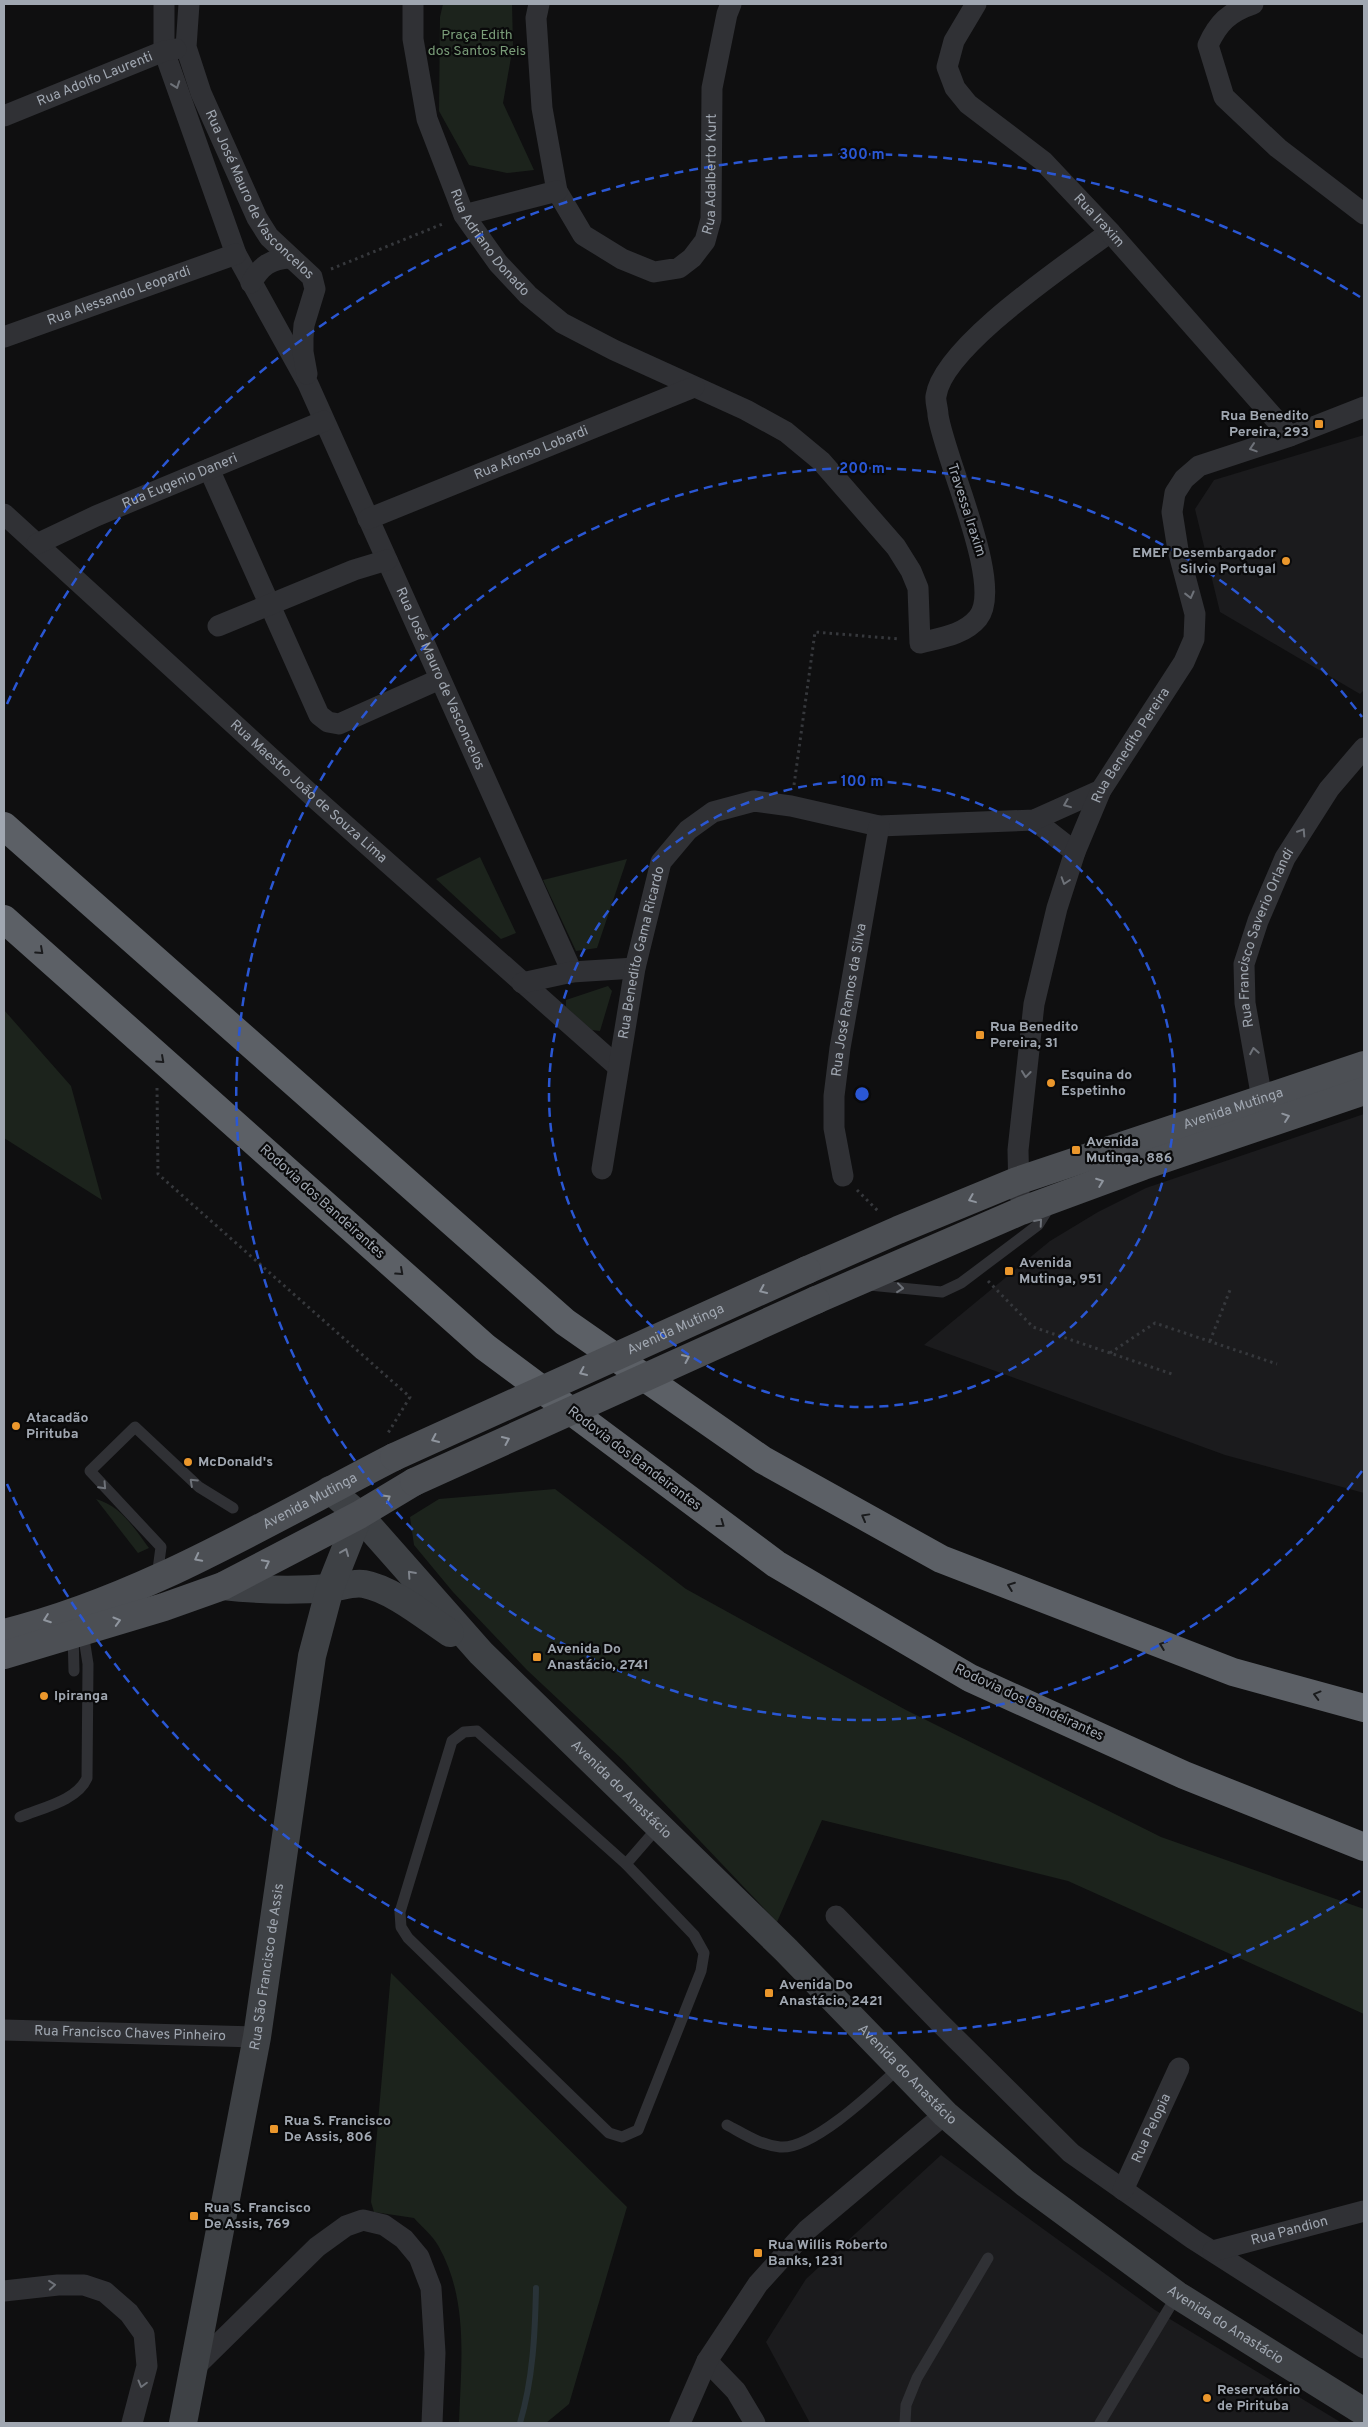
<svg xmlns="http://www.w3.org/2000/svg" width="1368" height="2427" viewBox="0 0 1368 2427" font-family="Overpass,sans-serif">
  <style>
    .built { fill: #1b1b1d }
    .green { fill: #1c231c }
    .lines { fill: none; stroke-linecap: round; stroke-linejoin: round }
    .stream { stroke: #293338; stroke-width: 6 }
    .path { stroke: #36383c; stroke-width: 3; stroke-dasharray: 2.5 4; stroke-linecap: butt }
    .lane { stroke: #303135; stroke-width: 11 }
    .street { stroke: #303135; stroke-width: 21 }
    .secondary { stroke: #3e4145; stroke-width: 28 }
    .primary { stroke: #4c4f54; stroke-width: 28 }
    .highway { stroke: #5c6066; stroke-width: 28 }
    .primary-bridge { stroke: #4c4f54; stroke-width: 28 }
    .oneway { stroke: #6e7279 }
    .oneway2 { stroke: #1a1b1d }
    .oneway3 { stroke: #8f959e }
    .oneway4 { stroke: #7e838b }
    .ring { fill: none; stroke: #2a57d4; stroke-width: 2.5; stroke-dasharray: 9 6 }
    .poi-dot { fill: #eb972c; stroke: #0a0a0b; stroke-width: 2 }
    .labels { text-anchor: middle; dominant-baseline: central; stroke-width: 4.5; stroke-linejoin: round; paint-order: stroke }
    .park-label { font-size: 14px; fill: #799c78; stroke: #0a0a0b }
    .street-label { font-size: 14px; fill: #a0a7b1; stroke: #0a0a0b }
    .poi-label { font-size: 14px; font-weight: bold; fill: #a0a7b1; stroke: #0a0a0b; text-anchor: start }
    .centre { fill: #2a57d4; stroke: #0a0a0b; stroke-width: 2.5 }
    .ring-label { font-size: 15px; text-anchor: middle; font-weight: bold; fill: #2a57d4; stroke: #0a0a0b; stroke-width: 4.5; stroke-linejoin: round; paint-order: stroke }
  </style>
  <rect width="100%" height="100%" fill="#0f0f10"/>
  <path class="built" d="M1364,435v255l-4,4 -140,-82 -25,-103 19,-29z
    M1364,1114v379l-139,-38 -301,-110 126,-104 48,-29 48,-24z
    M941,2155l214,155 187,113h-532l-44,-81 40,-63z"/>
  <path class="green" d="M443,4h69l1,42 -10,57 31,67 -27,3 -38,-8 -30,-54 1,-94z
    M480,857l36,76 -15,6 -65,-60z
    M627,859l-30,89 -21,3 -33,-71z
    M608,986l4,5 -12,40 -8,-1 -26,-23v-7z
    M4,1010l67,76 31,114 -98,-62z
    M555,1489l131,100 220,121 255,127 203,72v105l-296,-133 -246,-61 -45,102 -154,-162 -96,-90 -74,-78 -39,-47 -4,-28 29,-18z
    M96,1499c25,7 38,29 53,49l-11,5z
    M391,1973l236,234 -58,197 -23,19h-87c2,-59 10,-122 -20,-176 -6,-11 -17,-20 -25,-29l-40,-6 -3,-10z"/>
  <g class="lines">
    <path class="stream" d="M520,2423c13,-44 15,-89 16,-135"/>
    <path class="path" d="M331,269l114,-46
      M794,785l21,-153 84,7
      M157,1088l1,86 252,223 -22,36
      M857,1190l22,22
      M988,1281l45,46 139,47
      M1210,1341l20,-51
      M1110,1353l45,-30 122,41"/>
    <path class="lane" d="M869,1285l73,7 19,-9 77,-58 12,-19
      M157,1577l4,-30 -71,-76 45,-44 64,60 34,21
      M73,1633l1,38
      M477,1731l149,133 68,71 10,18 -3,18 -63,159 -16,7 -13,-4 -201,-195 -7,-11 -1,-15 52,-171 12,-9z
      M20,1817c21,-9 57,-16 67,-39l1,-114 -5,-32
      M626,1864l33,-38
      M727,2125c17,9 33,20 53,22 33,3 96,-58 120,-80
      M905,2423l1,-18 11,-27 71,-120
      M1100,2423l77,-128"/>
    <g class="street">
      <path id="s1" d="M164,4v47l72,203 72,130 264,588"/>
      <path id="s2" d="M189,4l-3,43 15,46 56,125 12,19 43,40 3,12 -11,36 -1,13v14l4,22"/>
      <path id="s3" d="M413,4v35l14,80 37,96 34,48 30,32 34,28 52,27 132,60 40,22 35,29 75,86 15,24 7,17 2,55c20,-5 44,-8 58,-25 27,-32 -34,-160 -40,-203 0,-6 -3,-14 -2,-19 7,-50 133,-133 174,-164"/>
      <path id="s4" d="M539,4l-3,14 6,90 15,83 26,44 39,24 32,13 25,-4 13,-10 13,-17 6,-22 1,-131 15,-74 4,-10"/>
      <path id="s5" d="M976,4l-22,37 -7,26 8,21 13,16 75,57 67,71 180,204"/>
      <path d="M1253,4c-24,8 -35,19 -45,41l16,52 54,51 86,66"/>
      <path id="s6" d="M4,116l160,-65 12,-2"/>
      <path d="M464,215l93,-24"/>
      <path d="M251,283c10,-17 19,-24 39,-25"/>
      <path id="s7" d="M4,337l232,-83"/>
      <path d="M209,469l110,246 9,7 11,2 101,-45"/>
      <path id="s8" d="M4,514l314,287 299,265"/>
      <path id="s9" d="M368,519l326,-132"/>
      <path id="s10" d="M37,544l59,-28 228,-95"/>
      <path d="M218,626l136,-56 33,-10"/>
      <path d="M1034,820l41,32"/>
      <path d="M522,983l50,-11 63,-4"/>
      <path id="s11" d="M1253,1109l9,-10 -17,-96 -1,-39 14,-43 27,-63 44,-69 35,-41"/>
      <path id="s12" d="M602,1169l33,-201 26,-106 27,-32 25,-18 41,-11 37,5 88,20 155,-6 67,-30"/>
      <path id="s13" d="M843,1176l-9,-48v-32l6,-48 39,-222"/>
      <path id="s14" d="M1019,1194l-1,-44 16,-146 23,-96 18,-56 26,-62 83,-128 10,-23 1,-25 -17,-64 -6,-38 3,-19 9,-14 15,-13 91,-30 74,-29"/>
      <path d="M836,1916l102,105 133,132 122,86 171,109"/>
      <path id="s15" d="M4,2030l253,7"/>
      <path id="s16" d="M1123,2190l56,-122"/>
      <path id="s17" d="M1213,2251l151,-40"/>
      <path d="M4,2291l54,-6h26l21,7 24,21 15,21 3,32 -15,57"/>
      <path d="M707,2361l29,30 19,32"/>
      <path d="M195,2367l122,-120 29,-21 17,-6 21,5 20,14 15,18 12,31 4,65 -3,70"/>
      <path d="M680,2423l27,-62 51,-77 49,-54 138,-116"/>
    </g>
    <g class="secondary">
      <path id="s18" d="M330,1490l29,25 122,138 305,297 159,164 80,69 152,112 187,117"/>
      <path d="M223,1586c35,4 71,5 107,2 10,-1 23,-6 34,-4 28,5 62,33 86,49"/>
      <path id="s19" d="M183,2423l74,-386 55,-381 18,-68 29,-73"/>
    </g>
    <g class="primary">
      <path id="s20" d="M807,1270l91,-40 119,-49 347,-116"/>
      <path d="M816,1300l205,-89 122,-45 221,-75"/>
      <path id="s21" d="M4,1633c138,-34 265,-112 390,-176"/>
      <path d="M4,1655l160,-48 59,-21 136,-71 55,-33"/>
    </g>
    <path class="highway" d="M4,826l561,496 198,138 178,99 292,113 131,36
      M4,919l481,428 291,217 194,114 214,97 180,72"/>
    <g class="primary-bridge">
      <path id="s22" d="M394,1457l413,-187"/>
      <path d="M414,1482l402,-182"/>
    </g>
  </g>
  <defs><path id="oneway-chevron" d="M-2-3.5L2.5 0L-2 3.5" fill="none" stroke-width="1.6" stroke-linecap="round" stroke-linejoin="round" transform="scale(1.25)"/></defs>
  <g class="oneway">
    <use href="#oneway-chevron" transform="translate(176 85) rotate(70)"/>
    <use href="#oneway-chevron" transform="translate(1253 448) rotate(162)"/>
    <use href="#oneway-chevron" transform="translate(1190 595) rotate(76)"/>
    <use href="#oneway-chevron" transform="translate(1067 804) rotate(158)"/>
    <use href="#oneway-chevron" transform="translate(1302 832) rotate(-57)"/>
    <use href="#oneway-chevron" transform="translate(1065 881) rotate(108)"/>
    <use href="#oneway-chevron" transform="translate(1254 1051) rotate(-100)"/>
    <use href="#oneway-chevron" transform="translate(1026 1074) rotate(96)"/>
    <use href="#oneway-chevron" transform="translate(1039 1222) rotate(-49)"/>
    <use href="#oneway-chevron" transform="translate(900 1288) rotate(6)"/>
    <use href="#oneway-chevron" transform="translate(193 1482) rotate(-137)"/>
    <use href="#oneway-chevron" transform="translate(103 1486) rotate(47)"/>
    <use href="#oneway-chevron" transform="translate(52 2285) rotate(-5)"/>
    <use href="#oneway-chevron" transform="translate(142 2384) rotate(105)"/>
  </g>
  <g class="oneway2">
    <use href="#oneway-chevron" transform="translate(40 951) rotate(42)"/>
    <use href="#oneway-chevron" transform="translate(161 1060) rotate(42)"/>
    <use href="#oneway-chevron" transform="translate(400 1272) rotate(42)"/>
    <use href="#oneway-chevron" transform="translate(865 1517) rotate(-151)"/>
    <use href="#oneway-chevron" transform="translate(721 1524) rotate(36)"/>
    <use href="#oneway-chevron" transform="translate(1011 1586) rotate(-159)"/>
    <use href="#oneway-chevron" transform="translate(1163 1645) rotate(-159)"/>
    <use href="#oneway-chevron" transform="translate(1317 1695) rotate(-165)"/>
  </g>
  <g class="oneway3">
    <use href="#oneway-chevron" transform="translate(1286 1117) rotate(-19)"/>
    <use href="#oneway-chevron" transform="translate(1100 1182) rotate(-21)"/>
    <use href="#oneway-chevron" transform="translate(972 1199) rotate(158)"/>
    <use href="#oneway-chevron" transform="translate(763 1290) rotate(156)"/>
    <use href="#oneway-chevron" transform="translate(686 1358) rotate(-24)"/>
    <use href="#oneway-chevron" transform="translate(583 1372) rotate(156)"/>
    <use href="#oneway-chevron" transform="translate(435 1439) rotate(156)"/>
    <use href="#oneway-chevron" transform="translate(506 1440) rotate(-24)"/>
    <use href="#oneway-chevron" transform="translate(387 1498) rotate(-31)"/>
    <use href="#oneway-chevron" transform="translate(198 1558) rotate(153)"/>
    <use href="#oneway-chevron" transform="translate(266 1563) rotate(-27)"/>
    <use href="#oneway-chevron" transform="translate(47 1619) rotate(160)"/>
    <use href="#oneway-chevron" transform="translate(117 1621) rotate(-16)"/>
  </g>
  <g class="oneway4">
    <use href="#oneway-chevron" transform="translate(345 1552) rotate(-68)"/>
    <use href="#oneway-chevron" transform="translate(411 1574) rotate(-132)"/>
  </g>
  <g class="ring">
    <circle cx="862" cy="1094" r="313"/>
    <path d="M1362 1471A626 626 0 1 1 1362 717"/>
    <path d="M1360 1891A940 940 0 0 1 7 1484M7 704A940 940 0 0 1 1360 297"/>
  </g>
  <g class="poi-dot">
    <rect x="1314" y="419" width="10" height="10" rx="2.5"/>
    <circle cx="1286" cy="561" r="5"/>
    <rect x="975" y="1030" width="10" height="10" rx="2.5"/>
    <circle cx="1051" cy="1083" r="5"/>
    <rect x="1071" y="1145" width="10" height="10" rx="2.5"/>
    <rect x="1004" y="1266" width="10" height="10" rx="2.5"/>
    <circle cx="16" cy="1426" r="5"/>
    <circle cx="188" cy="1462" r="5"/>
    <rect x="532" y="1652" width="10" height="10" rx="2.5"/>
    <circle cx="44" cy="1696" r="5"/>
    <rect x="764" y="1988" width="10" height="10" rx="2.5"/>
    <rect x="269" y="2124" width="10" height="10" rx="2.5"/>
    <rect x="189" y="2211" width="10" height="10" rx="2.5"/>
    <rect x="753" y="2248" width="10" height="10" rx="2.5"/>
    <circle cx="1207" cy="2398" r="5"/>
  </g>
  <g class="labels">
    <g class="park-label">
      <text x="477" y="35">Praça Edith<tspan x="477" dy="16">dos Santos Reis</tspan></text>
    </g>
    <g class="street-label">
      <text stroke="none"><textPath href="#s6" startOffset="98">Rua Adolfo Laurenti</textPath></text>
      <text stroke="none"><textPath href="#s4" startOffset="451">Rua Adalberto Kurt</textPath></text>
      <text stroke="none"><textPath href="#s2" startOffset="210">Rua José Mauro de Vasconcelos</textPath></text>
      <text stroke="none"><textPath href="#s5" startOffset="289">Rua Iraxim</textPath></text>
      <text stroke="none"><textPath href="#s3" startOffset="256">Rua Adriano Donado</textPath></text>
      <text stroke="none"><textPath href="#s7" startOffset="122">Rua Alessando Leopardi</textPath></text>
      <text stroke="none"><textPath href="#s9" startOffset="176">Rua Afonso Lobardi</textPath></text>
      <text stroke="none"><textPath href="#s10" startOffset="156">Rua Eugenio Daneri</textPath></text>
      <text transform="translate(966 510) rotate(72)">Travessa Iraxim</text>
      <text stroke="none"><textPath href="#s1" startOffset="734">Rua José Mauro de Vasconcelos</textPath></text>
      <text stroke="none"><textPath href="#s14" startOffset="469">Rua Benedito Pereira</textPath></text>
      <text stroke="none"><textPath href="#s8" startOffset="412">Rua Maestro João de Souza Lima</textPath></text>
      <text stroke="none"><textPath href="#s11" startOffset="180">Rua Francisco Saverio Orlandi</textPath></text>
      <text stroke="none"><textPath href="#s12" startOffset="220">Rua Benedito Gama Ricardo</textPath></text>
      <text stroke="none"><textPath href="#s13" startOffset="178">Rua José Ramos da Silva</textPath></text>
      <text stroke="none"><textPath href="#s20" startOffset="456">Avenida Mutinga</textPath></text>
      <text transform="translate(322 1202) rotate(42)">Rodovia dos Bandeirantes</text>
      <text stroke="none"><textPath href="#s22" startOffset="309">Avenida Mutinga</textPath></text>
      <text transform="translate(634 1459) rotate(37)">Rodovia dos Bandeirantes</text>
      <text stroke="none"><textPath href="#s21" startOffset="334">Avenida Mutinga</textPath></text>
      <text transform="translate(1029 1703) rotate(25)">Rodovia dos Bandeirantes</text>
      <text stroke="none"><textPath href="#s18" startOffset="418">Avenida do Anastácio</textPath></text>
      <text stroke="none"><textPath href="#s19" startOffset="464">Rua São Francisco de Assis</textPath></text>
      <text stroke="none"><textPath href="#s15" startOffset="126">Rua Francisco Chaves Pinheiro</textPath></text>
      <text stroke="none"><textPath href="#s18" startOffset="822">Avenida do Anastácio</textPath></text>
      <text stroke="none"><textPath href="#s16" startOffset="68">Rua Pelopia</textPath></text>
      <text stroke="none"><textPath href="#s17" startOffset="79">Rua Pandion</textPath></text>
      <text stroke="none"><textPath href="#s18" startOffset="1228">Avenida do Anastácio</textPath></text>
    </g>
    <g class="poi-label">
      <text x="1309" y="416" text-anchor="end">Rua Benedito<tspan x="1309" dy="16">Pereira, 293</tspan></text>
      <text x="1276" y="553" text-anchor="end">EMEF Desembargador<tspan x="1276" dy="16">Silvio Portugal</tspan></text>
      <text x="990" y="1027">Rua Benedito<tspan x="990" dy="16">Pereira, 31</tspan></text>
      <text x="1061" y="1075">Esquina do<tspan x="1061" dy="16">Espetinho</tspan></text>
      <text x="1086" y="1142">Avenida<tspan x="1086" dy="16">Mutinga, 886</tspan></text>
      <text x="1019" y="1263">Avenida<tspan x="1019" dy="16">Mutinga, 951</tspan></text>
      <text x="26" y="1418">Atacadão<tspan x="26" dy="16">Pirituba</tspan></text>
      <text x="198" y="1462">McDonald's</text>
      <text x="547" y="1649">Avenida Do<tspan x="547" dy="16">Anastácio, 2741</tspan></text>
      <text x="54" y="1696">Ipiranga</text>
      <text x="779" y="1985">Avenida Do<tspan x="779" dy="16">Anastácio, 2421</tspan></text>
      <text x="284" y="2121">Rua S. Francisco<tspan x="284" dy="16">De Assis, 806</tspan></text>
      <text x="204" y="2208">Rua S. Francisco<tspan x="204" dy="16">De Assis, 769</tspan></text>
      <text x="768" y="2245">Rua Willis Roberto<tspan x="768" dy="16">Banks, 1231</tspan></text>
      <text x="1217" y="2390">Reservatório<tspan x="1217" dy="16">de Pirituba</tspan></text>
    </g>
  </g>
  <circle cx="862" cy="1094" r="8" class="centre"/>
  <g class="ring-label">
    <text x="862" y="159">300 m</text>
    <text x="862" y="473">200 m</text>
    <text x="862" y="786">100 m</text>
  </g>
  <rect width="1368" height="2427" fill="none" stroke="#a0a7b1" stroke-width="10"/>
</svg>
